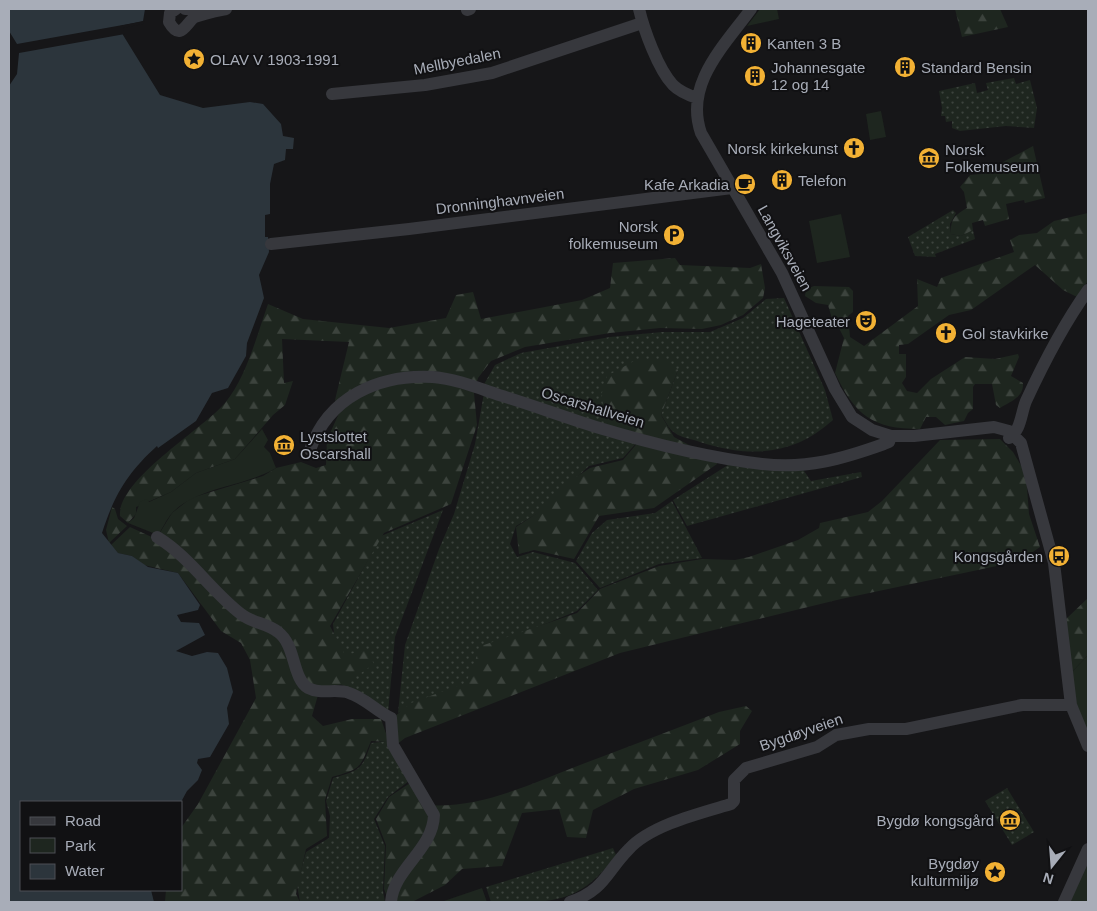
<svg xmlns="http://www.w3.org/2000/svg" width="1097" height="911" viewBox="0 0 1097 911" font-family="Arial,sans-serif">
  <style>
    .grass { fill: url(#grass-dots) }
    .forest { fill: url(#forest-firs) }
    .green { fill: #1e261f }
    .water { fill: #2c353c }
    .pier { fill: #161618 }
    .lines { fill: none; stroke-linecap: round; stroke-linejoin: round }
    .minor { stroke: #37383d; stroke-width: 12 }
    .labels { text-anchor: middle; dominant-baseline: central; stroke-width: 4; stroke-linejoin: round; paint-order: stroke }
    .poi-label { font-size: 15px; fill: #a8adb8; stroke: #111113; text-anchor: start }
    .street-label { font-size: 15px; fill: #a8adb8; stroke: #111113 }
  </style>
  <defs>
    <pattern id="grass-dots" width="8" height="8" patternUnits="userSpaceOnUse" patternTransform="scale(1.25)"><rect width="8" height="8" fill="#1e261f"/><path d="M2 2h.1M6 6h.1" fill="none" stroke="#3c433d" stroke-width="1.8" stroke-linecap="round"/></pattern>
    <pattern id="forest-firs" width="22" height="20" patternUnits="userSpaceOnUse" patternTransform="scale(1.25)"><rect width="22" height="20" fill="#1e261f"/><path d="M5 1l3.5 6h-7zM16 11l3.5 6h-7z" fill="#3c433d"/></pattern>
  </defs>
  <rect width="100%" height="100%" fill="#161618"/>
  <path class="grass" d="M1014,78l2,6 14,-4 7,28 -3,20 -28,-2 -46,5 -8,-3v-7l-6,1 -1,-6h-4l1,-8 -3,-17 36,-8 2,10 11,-3 -2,-7z
    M953,210l3,3 -6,11 1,10 10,2 12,-6 2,9 -40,15 1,3 -21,-1 -7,-19z
    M784,298l41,92 8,30c-40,36 -83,38 -133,22 -7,-3 -19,-4 -25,-9 -6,-3 -10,-13 -14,-18l17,-45 -69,57 -126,-41 12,-21 26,-12 89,-16 52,-5h48l33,-14 23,-19z
    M484,393l155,47 -16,18 -34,8 -49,46 -24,14 -6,18 7,13 16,-5 42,11 23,27 -21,21 -90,37 -21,37 -68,28 7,-68 34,-96 15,-35 21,-70z
    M731,463l71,5 9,13 50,-9 1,5 -175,49 -14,-26z
    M672,501l30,57 -43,6 -59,24 -24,-27 16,-28 15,-13 48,-7z
    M443,510l-48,127 -7,76 -49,-30 -6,-59 48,-88z
    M389,741l20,40 -21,16 -14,22 11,27 -2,45 2,11h-85l-3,-17 9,-33 23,-14 1,-22 -4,-15 7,-23c27,-8 29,-8 38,-35z
    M1007,788l27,44 -22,13 -27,-44z
    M613,848l3,7c-38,52 -67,47 -125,47l-5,-15z"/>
  <path class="forest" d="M955,9h45l8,18 -46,10z
    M1033,146l12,52 -20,5 -1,-3 -18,4 3,15 -24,7 -2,-6 -11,3 1,7 -12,6 -10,-2c-1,-15 4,-19 16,-26l-3,-16 -4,-5 10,-12 11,-1z
    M1088,213v68l-11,16 -14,-7 -28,-25 -64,45 -22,5 -41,29 -9,1v9h7v23l-4,6 5,8 10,2 14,-14 34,-22 30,2 23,-5 1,3 -8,19 12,7c1,14 -13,19 -23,25l-4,-3 -4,-21h-17l-2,3v22l-5,4 -4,8 -19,4 -9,-8h-10l-6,12c-48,0 -65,-14 -85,-56l9,-35 -5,-10 -6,-6 -5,-17 -12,-2 -11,-7 1,-7 8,-3 35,1 4,4v21l-5,4 2,21 14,9 54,-40 -1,-27 20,8 4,-9 73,-26 -4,-12 9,-5 18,-2 17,-12z
    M675,258l5,7 70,3 11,-4 4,24 -2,10 -20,17 -22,10 -19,4 -42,-1 -50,5 -85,14 -34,14 -13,17 -4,15 3,32 -26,79 -67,29 -54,93 15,29 22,-5 7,14 -29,20 -25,4 -8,28 11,10 29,-7h29l8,23 -18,-1c-11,27 -10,28 -39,36l-7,23 2,36 -21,13 -10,45 4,8h-135l1,-12h15v-62l17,-24 58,-106 -6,-38 -9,-17 -20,-12 -43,-58 -34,-8 -12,-9 -14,-3 -7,-8 19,-18 26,12 16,-26 19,-15 72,-22 13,-8 25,-6 15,6 10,-3 1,-25 13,-29 -5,-11 14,-58 -67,-3 2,44 9,-2 -8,24 -12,10 -38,44 -39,14 -25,19 -35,15v7l-8,9 -8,-7c-3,-36 83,-87 105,-113 21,-25 32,-68 43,-99l35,15 86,9 57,-10 10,-23 17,-3 8,27 101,-19 28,-12 3,-25z
    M667,360l11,10 -17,45 13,22 43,23v4l-63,44 -55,8 -25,43 -40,-9 -15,4 -3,-27 23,-15 22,-25 29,-19 33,-8 17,-20 -31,-13 -8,-31 6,-20 27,-15z
    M1000,439l13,13 13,22 3,40 11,33 -20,14 -179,38 -221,54 -215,85 -9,7 -2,-28 17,-14 55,-20 15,-37 96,-33 23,-24 59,-23 43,-7 33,1 14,-3 49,-17 21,-12 1,-5 48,-11 14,-11 58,-61z
    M112,507l3,2 3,10 9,7 -18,17 -3,-13z
    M1088,598v57l-16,17 -6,-53z
    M746,706l6,5 -12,20v13l-42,26 -64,19 -41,21 -7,28 -19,-1 -8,-28 -37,4 -20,53 -40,3 -17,16 -33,17h-23l-5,-13 2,-44 -10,-26 13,-22 24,-16 13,24c55,4 104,-21 154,-40 47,-18 93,-35 139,-53z"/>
  <path class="green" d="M760,9h17l2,10 -32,7z
    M881,111l5,26 -16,3 -4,-26z
    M841,214l9,43 -33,6 -8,-42z
    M262,429l6,11 -4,7 6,6 6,15c-32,19 -76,18 -103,44 -6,6 -10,16 -15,23l-30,-12 6,-5 6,-16 7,-3 2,3 22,-10 25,-19 39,-14z
    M1088,655v82l-13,-31 -3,-34z
    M1088,860v42h-19z
    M482,888l5,14h-46z"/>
  <path class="water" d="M9,9h136l-2,12 -23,5 3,9 37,60 43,13 47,-6 13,2 18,20 2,12 11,2 -1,11h-7l-1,11 -11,4 -4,20v30l-5,1v22h3l1,15 -10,23 5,23 -17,45 -1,13 -18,32 -16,5 -16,28 -38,27 -1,-2c-30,27 -43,50 -55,87l16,20 14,3 16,11 30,6 22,32 -2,5 -21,5 4,7 18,1 6,12 -29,16 16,5 15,-4 11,1 9,15 6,24 -6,16 2,16 -19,33 -12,2 -1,4 5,7 -4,10 -11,11 -6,11h-160v88h130l3,12h-145z"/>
  <path class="pier" d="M145,21l-2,3 -20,4 2,6 -106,19 -2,21 -8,12v-55l8,13z"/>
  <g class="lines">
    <path class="minor" d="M176,9l-6,4 -1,9c12,21 18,-1 26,-5 10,-4 21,-6 31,-8
      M185,9h11
      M639,9c5,21 19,60 34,76 6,6 15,10 24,13
      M751,9c-27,37 -67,75 -50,124l81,140 53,116 17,28 20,13 19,6h23l80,-9 15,4 12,12 33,120 17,142 17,41
      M467,10l3,-1
      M332,94l93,-9 67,-12 150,-50
      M271,244l138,-15 323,-41
      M1009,438c12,-7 12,-25 17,-37 18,-39 37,-76 62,-111
      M310,450c18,-53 69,-76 123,-73 23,2 45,11 66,18 33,10 65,22 97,32 50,15 115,31 166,37 46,5 80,-5 122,-20l5,-2 2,-6
      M157,537c33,20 54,54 84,77 11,9 26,9 37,18 18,13 14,46 30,56 13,7 28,0 41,5 16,5 27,18 42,25l2,27 41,70c-1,35 -40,53 -43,87
      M570,902c35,-12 36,-30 59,-53 22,-24 72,-36 102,-45l3,-3v-21l12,-12 71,-21 19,-12 33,-6h37l116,-24h49
      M1064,902l24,-53"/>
  </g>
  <defs>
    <g id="building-disc" transform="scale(1.125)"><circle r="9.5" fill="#f2b134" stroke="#111113"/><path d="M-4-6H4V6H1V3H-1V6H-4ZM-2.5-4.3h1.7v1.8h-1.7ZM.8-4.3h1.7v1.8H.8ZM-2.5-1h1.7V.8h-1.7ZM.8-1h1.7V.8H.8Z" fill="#111"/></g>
    <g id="sight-disc" transform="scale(1.125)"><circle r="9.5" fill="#f2b134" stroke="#111113"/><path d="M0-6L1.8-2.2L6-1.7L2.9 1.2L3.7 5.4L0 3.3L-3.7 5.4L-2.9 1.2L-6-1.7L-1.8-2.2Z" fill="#111"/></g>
    <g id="church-disc" transform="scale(1.125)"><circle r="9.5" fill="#f2b134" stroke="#111113"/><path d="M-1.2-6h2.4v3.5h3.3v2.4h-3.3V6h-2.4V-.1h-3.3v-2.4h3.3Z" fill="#111"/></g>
    <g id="museum-disc" transform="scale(1.125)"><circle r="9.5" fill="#f2b134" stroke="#111113"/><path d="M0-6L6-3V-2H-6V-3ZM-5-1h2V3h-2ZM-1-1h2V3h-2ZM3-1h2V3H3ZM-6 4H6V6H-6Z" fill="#111"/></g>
    <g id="cafe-disc" transform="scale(1.125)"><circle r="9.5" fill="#f2b134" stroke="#111113"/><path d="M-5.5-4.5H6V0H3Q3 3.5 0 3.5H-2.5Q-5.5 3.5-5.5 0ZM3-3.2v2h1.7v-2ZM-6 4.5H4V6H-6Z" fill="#111"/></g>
    <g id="parking-disc" transform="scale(1.125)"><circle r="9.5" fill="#f2b134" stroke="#111113"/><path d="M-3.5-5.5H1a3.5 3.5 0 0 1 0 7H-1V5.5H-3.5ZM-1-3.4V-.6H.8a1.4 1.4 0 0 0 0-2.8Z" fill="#111"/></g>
    <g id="theatre-disc" transform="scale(1.125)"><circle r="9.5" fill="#f2b134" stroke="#111113"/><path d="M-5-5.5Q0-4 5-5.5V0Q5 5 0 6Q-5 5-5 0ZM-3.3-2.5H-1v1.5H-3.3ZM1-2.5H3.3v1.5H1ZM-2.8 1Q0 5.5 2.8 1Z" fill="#111"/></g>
    <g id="bus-disc" transform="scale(1.125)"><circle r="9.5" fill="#f2b134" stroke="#111113"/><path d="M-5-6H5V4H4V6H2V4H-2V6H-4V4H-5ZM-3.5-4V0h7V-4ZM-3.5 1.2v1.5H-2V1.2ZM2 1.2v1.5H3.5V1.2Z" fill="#111"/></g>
  </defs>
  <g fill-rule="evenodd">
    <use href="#building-disc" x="751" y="43"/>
    <use href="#sight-disc" x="194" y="59"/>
    <use href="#building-disc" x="905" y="67"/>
    <use href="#building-disc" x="755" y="76"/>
    <use href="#church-disc" x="854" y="148"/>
    <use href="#museum-disc" x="929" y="158"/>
    <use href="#building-disc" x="782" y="180"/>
    <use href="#cafe-disc" x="745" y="184"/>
    <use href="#parking-disc" x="674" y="235"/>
    <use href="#theatre-disc" x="866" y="321"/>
    <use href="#church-disc" x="946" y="333"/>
    <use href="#museum-disc" x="284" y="445"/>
    <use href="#bus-disc" x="1059" y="556"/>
    <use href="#museum-disc" x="1010" y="820"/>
    <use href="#sight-disc" x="995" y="872"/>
  </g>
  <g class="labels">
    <g class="poi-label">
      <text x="767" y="43">Kanten 3 B</text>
      <text x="210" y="59">OLAV V 1903-1991</text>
      <text x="771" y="67">Johannesgate<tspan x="771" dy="17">12 og 14</tspan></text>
      <text x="921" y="67">Standard Bensin</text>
      <text x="838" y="148" text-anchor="end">Norsk kirkekunst</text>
      <text x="945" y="149">Norsk<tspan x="945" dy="17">Folkemuseum</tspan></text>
      <text x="798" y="180">Telefon</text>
      <text x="729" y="184" text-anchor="end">Kafe Arkadia</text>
      <text x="658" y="226" text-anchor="end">Norsk<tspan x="658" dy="17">folkemuseum</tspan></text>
      <text x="850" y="321" text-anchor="end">Hageteater</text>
      <text x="962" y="333">Gol stavkirke</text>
      <text x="300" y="436">Lystslottet<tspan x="300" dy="17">Oscarshall</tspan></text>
      <text x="1043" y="556" text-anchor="end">Kongsgården</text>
      <text x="994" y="820" text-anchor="end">Bygdø kongsgård</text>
      <text x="979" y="863" text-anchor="end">Bygdøy<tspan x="979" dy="17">kulturmiljø</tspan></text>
    </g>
    <g class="street-label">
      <text transform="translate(457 61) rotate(-11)">Mellbyedalen</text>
      <text transform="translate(500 201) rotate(-7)">Dronninghavnveien</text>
      <text transform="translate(785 248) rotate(61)">Langviksveien</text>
      <text transform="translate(593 407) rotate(17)">Oscarshallveien</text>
      <text transform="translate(801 732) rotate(-19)">Bygdøyveien</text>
    </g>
  </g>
  <rect width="1097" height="911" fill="none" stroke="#a8adb8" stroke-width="20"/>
  <rect x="20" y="801" width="162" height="90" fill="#111113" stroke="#4d4f55"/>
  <rect x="30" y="817" width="25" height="8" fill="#37383d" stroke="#4d4f55"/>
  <text x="65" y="826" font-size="15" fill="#a8adb8">Road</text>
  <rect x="30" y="838" width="25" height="15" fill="#1e261f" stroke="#4d4f55"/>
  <text x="65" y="851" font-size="15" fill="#a8adb8">Park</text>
  <rect x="30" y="864" width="25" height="15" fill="#2c353c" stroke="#4d4f55"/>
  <text x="65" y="876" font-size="15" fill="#a8adb8">Water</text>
  <g transform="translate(1052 866) rotate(197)" stroke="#111113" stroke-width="4" paint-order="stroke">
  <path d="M0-4L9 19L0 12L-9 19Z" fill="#a8adb8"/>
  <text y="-8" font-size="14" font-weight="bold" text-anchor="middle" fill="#a8adb8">N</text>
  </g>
</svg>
